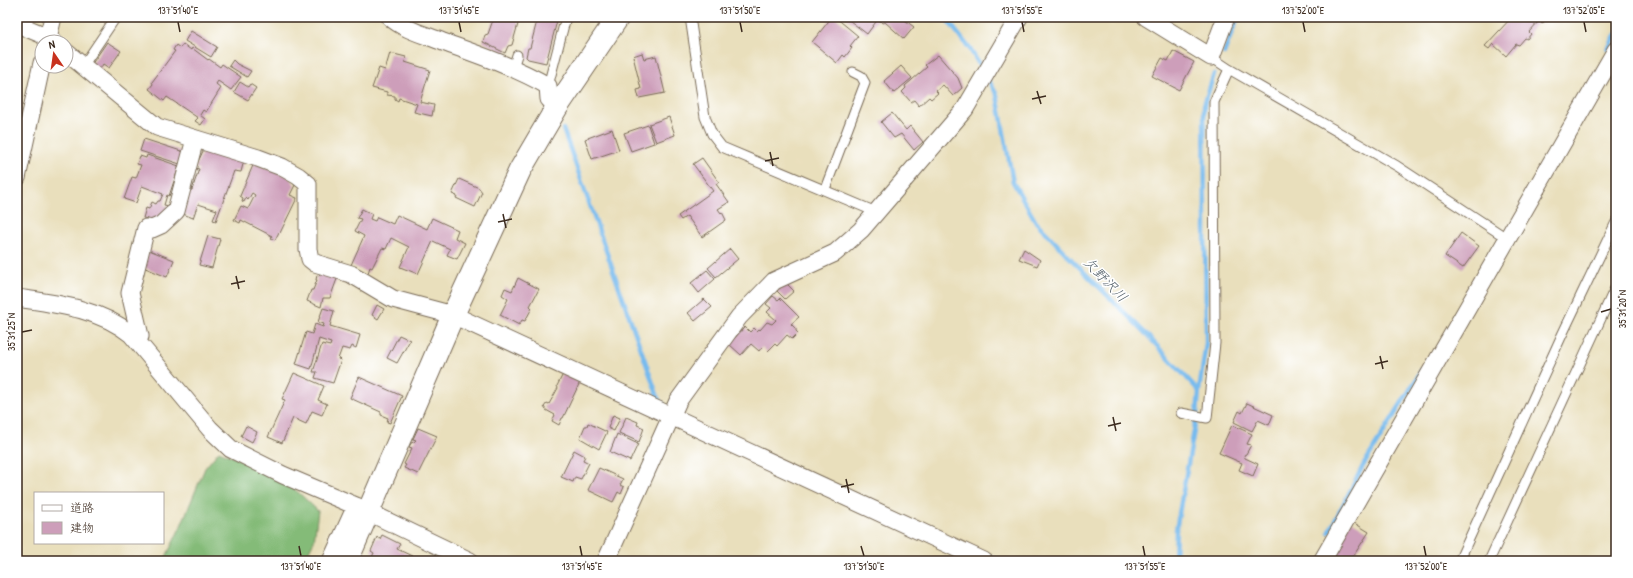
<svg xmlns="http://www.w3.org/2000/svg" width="1633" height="578" viewBox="0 0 1633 578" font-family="'Patrick Hand','Klee One',sans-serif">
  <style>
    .forest { fill: #84bb78; stroke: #60724b }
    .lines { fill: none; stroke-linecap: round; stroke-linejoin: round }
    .stream { stroke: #78bbee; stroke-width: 4.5 }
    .building { fill: #cd9eba }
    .lane-casing { stroke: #786955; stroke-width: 11 }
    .street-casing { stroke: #786955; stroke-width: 19 }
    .secondary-casing { stroke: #786955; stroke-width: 24 }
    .lane { stroke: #fff; stroke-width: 9 }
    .street { stroke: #fff; stroke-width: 17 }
    .secondary { stroke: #fff; stroke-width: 22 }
    .ticks { fill: none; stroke: #3b2a1e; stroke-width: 1.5 }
    .labels { text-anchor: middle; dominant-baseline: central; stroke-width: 3; stroke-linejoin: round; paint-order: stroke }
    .water-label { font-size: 14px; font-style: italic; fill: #505d67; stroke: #fff }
    .neatline { fill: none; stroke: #3b2a1e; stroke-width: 1.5 }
    .ticks-label { font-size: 10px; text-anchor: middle; fill: #3b2a1e }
  </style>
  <rect width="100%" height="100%" fill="#fff"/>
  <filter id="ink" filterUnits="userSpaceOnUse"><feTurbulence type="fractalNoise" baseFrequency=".025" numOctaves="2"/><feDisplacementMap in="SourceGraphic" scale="8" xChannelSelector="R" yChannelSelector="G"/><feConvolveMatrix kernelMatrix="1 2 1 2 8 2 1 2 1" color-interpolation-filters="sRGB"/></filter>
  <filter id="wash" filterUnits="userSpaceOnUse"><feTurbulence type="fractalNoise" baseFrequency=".012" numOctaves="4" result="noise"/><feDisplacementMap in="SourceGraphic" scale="16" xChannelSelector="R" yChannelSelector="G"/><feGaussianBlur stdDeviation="0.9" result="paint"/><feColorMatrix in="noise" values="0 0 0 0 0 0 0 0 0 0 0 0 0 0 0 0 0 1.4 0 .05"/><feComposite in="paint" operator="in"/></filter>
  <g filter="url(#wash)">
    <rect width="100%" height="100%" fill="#e9dfbc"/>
    <path class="forest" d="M219,451l55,23 25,19 19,18 -4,30 -10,20h-140l16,-33 25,-60z"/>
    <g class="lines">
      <path class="stream" d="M291,17h9
        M945,17l25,32 13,22
        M1608,49l8,-15
        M1224,53l14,-36
        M988,79l9,16 16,87 23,40 36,38 73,73 54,58 -2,23 -21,116 -1,31
        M563,129l97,274 3,1
        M1199,391l7,-48 -2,-238 10,-31
        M1329,532l34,-66 59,-96
        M986,555l13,6"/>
    </g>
    <g id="blocks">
      <path class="building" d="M494,17h26l-8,28 -4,1 -3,7 -22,-11 2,-7 3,-1z
        M538,17h20l-12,46 -18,-4 -2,-2 2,-9h2z
        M832,17h3l23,19 -8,10 2,2 -7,9 -2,-2 -6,8 -25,-21z
        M845,17h56l13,10 -10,12 -19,-17 -2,1 -5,-4 -11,15z
        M1512,17h36l-6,7 -3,-3 -10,11 2,2 -4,5 -2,-1 -6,7 -3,-1 -10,12 -13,-12 -4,5 -4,-3z
        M191,31l26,16 -6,10 -26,-16z
        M107,42l14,9 -12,17 -6,-4 -4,7 -8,-6z
        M183,44l8,6 1,-2 16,12 1,-1 11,8 2,-3 19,13 -10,13 -13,-9 -2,3 5,4 -15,24 -3,-2 -3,5 5,4 -4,6 -6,-4 3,-3 -31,-21 -3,4 -15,-12 4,-5 -1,-2 23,-31 -2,-1 3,-5 4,3z
        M1173,51l21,11 -15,28 -27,-14 10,-18 6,3z
        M390,53l16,4 -1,5 25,8 -10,32 14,3 -2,11 -18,-4 3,-8 -18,-6 -1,3 -3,-2v-3l-8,-1v-3l-15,-4 7,-20 6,2z
        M642,53l2,6 12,-3 9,37 -26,5 -2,-8 4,-1 -8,-33z
        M938,55l20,23 4,10 -9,8 -10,-11 -7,6 2,2 -7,6 -2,-2 -10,9 -5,-6 -3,2 -9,-10 4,-4 -1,-2 22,-19 -2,-2z
        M233,60l4,4 14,7 -4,6 -18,-11z
        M901,66l11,12 -18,15 -10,-12z
        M240,82l8,5 2,-3 6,4 -8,12 -14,-8z
        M892,113l14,17 4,-4 13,16 -9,8 -13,-16 -7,4 -13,-16z
        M669,117l6,18 -19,7 -7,-18z
        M648,125l6,18 -23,8 -7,-18z
        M612,129l7,21 -27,9 -7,-20z
        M144,139l40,13 -4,12 -40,-13z
        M204,149l40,11 -3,12 -7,-1 -18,50 -3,-1 4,-10 -19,-6 -5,14 -10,-4 5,-15 -1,-1 3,-8h2l7,-21 -4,-1z
        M147,155l32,11 -10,30 -2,-1 -3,10 5,1 -12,15 -14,-3 3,-10 3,1 3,-7 4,2 2,-3h2l3,-7 -21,-8 -6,17 -12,-4 8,-22 4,1 5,-13 -4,-1 3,-8 6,2z
        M702,158l17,24 -3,2 13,18 -11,7 3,4 1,-1 4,8 -24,17 -15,-21 -6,4 -3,-4 35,-25 -20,-27z
        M254,163l34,13 7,9 -5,10 7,3 -17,35 -1,-1 -4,8 -4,-2 1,-2 -31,-16 -1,3 -6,-3 7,-14 7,3 7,-14 -3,-2 -4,7 -2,-2 -2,4 -2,-1 1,-3 -3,-2z
        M459,179l20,9 3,4 -7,15 -19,-9 1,-2 -5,-2z
        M362,209l10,5 -2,5 5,2 2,-4 16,7 4,-9 30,14 5,-11 26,12 -3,8 10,5 -8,16 -10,-4 3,-6 -17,-8 -15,33 -18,-7 9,-20 -18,-9 -5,11 -4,-1 -10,20 -2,-1 -2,6 -17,-8 13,-29 -9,-5 6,-12 -4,-1z
        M1461,233l18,13 -16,22 -18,-12z
        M208,236l12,3 -8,29 -13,-3z
        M730,249l8,10 -22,18 -8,-9z
        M1024,249l16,11 -3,6 -18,-7z
        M149,250l25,10 -7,17 -24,-10z
        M707,270l8,9 -16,14 -8,-10z
        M321,271l15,2 -2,5 3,1 -7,19h-7l-2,9 -14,-6 4,-11h2l4,-10h-1l1,-5 2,1z
        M518,278l21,11 -9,17 2,2 -7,13 -3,-1 -3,5 -19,-10 8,-16 -6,-4 3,-7 7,3z
        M786,283l8,8 -9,8 -8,-8z
        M773,296l5,4 2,-2 19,19 -8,7 5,5v2l2,2 -6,6 -5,-4 -10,11 -2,-2 -8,8 -5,-5 -3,4 -8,-7 -10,11 -12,-11 16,-17 5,5 4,-4 3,3 2,-2 1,1 7,-8 5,2 4,-4 -9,-8 4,-4 -5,-4z
        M704,299l8,8 -17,14 -7,-8z
        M377,305l7,4 -6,10 -6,-4z
        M323,308l11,3 -4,15 30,9 -4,13 -4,-2 -2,4 -8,-2 -4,11 3,1 -8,23 -18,-5 2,-6h-4l9,-28 8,2 1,-3 -12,-4 -8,30 -15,-5 10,-32 6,2 3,-10 8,3 1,-3 -6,-2z
        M399,335l11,5 -13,23 -10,-5z
        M294,373l30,13 -6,14 9,4 -5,11 -10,-4 -6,13 -13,-6 -11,25 -14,-6 17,-37 -3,-1z
        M563,374l17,8 -17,36h-1l-3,7 -7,-4 3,-6 -9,-5 -2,-3 3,-4 2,1 9,-16 -1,-2z
        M359,377l43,19 -12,27 -3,-1 1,-4 -7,-3v-3l-31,-14z
        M1247,403l26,12 -4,10 -11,-5 -6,11 -18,-9 5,-11 3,2z
        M613,415l7,3 -6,13 -6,-3z
        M626,417l12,5 -1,3 7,3 -5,14 -20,-9z
        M588,423l19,9 -8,17 -19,-11 5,-12h2z
        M1232,425l20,9 -5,10 4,1 -5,9 -2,1 1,3 13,6 -5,12 -14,-6 3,-7 -23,-10z
        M246,426l11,6 -5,10 -11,-6z
        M418,428l19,8 -19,38 -14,-6 2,-3 -2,-1 8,-16 -3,-1 2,-4 3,-1 2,-2 -3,-1z
        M617,434l21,10 -8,17 -20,-9z
        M574,450l11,6 -2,4 6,3 -8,16 -6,-2 -2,5 -12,-5z
        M599,468l24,11 -3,6 4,2 -3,7 -3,-2 -5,10 -25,-12z
        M1351,521l18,11 -19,29h-15l-4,-3z
        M382,535l18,9 -3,5 17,8 -1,4h-40l2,-3 -3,-1 2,-4 -3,-2 6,-14 3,2z"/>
    </g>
  </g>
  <g filter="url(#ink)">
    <use href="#blocks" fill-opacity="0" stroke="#786955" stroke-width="1"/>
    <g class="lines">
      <g class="lane-casing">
        <path id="lane" d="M690,17l15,100 7,17 10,13 154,65
          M1211,57l18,12 168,97 111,73
          M83,66l33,-49
          M513,68l4,-13
          M548,86l18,-69
          M825,189l40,-106 -4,-7 -8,-4
          M1181,413l26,5 8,-75 -1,-241 15,-33
          M1459,561l103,-226 54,-113
          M1489,561l127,-275"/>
      </g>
      <g class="street-casing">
        <path id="street" d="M390,17c14,13 36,18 53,25 36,13 72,25 105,44l1,13 8,8
          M1146,17l65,40 15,-40
          M17,24l31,13 6,5
          M47,42l6,-25
          M66,52l91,75 101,31 24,9 16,9 10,8v65l2,10 5,4 36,11 42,25 60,16 531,246
          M17,178l25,-115
          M17,298c40,6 81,10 114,36l79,95 21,20 52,26 73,31 114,55
          M136,339l4,-3 -10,-43 16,-65 6,1 9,-4 15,-14 19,-72
          M331,561l25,-55
          M606,561l72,-160 61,-84 35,-36 61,-28 26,-23 104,-121 54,-92
          M1322,561l294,-511"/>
      </g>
      <g class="secondary-casing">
        <path id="secondary" d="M347,561l106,-246 67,-145 37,-63 61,-90"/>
      </g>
      <use href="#lane" class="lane"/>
      <use href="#street" class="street"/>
      <use href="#secondary" class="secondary"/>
    </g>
  </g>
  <path class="ticks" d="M178,22l2,10M459,22l2,10M740,22l2,10M1022,22l2,10M1303,22l2,10M1584,22l2,10M1037,91l4,13M1032,99l14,-3M770,152l3,14M765,161l14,-3M503,214l3,14M498,222l14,-3M236,276l3,13M231,284l14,-3M1601,312l10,-3M22,332l10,-2M1380,356l3,13M1375,364l13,-3M1113,417l3,14M1108,426l13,-3M846,479l3,14M841,487l13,-3M299,546l2,10M580,546l2,10M861,546l3,10M1143,546l2,10M1424,546l2,10"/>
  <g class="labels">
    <g class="water-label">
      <text transform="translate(1106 279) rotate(46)">欠野沢川</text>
    </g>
  </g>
  <rect width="1633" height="578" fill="none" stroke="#fff" stroke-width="44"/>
  <rect x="34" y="492" width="130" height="52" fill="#ffffff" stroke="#b1aaa5"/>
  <rect x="42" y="505" width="20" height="6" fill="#ffffff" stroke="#b1aaa5"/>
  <text x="70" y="512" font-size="12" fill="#3b2a1e">道路</text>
  <rect x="42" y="522" width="20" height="12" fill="#cd9eba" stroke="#b1aaa5"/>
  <text x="70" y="532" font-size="12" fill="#3b2a1e">建物</text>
  <g transform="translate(54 54) rotate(347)"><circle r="19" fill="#ffffff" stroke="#b1aaa5"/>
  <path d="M0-3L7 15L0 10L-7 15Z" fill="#c8321e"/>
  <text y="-6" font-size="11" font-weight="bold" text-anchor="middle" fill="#3b2a1e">N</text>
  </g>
  <rect x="22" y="22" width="1589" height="534" class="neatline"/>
  <g class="ticks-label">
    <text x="178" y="14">137°51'40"E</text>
    <text x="459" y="14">137°51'45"E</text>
    <text x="740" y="14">137°51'50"E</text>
    <text x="1022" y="14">137°51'55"E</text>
    <text x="1303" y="14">137°52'00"E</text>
    <text x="1584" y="14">137°52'05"E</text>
    <text transform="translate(1622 309) rotate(-90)" y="4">35°31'20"N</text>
    <text transform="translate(11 332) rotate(-90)" y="4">35°31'25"N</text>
    <text x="301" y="570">137°51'40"E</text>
    <text x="582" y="570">137°51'45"E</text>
    <text x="864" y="570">137°51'50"E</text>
    <text x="1145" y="570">137°51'55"E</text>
    <text x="1426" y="570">137°52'00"E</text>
  </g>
</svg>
